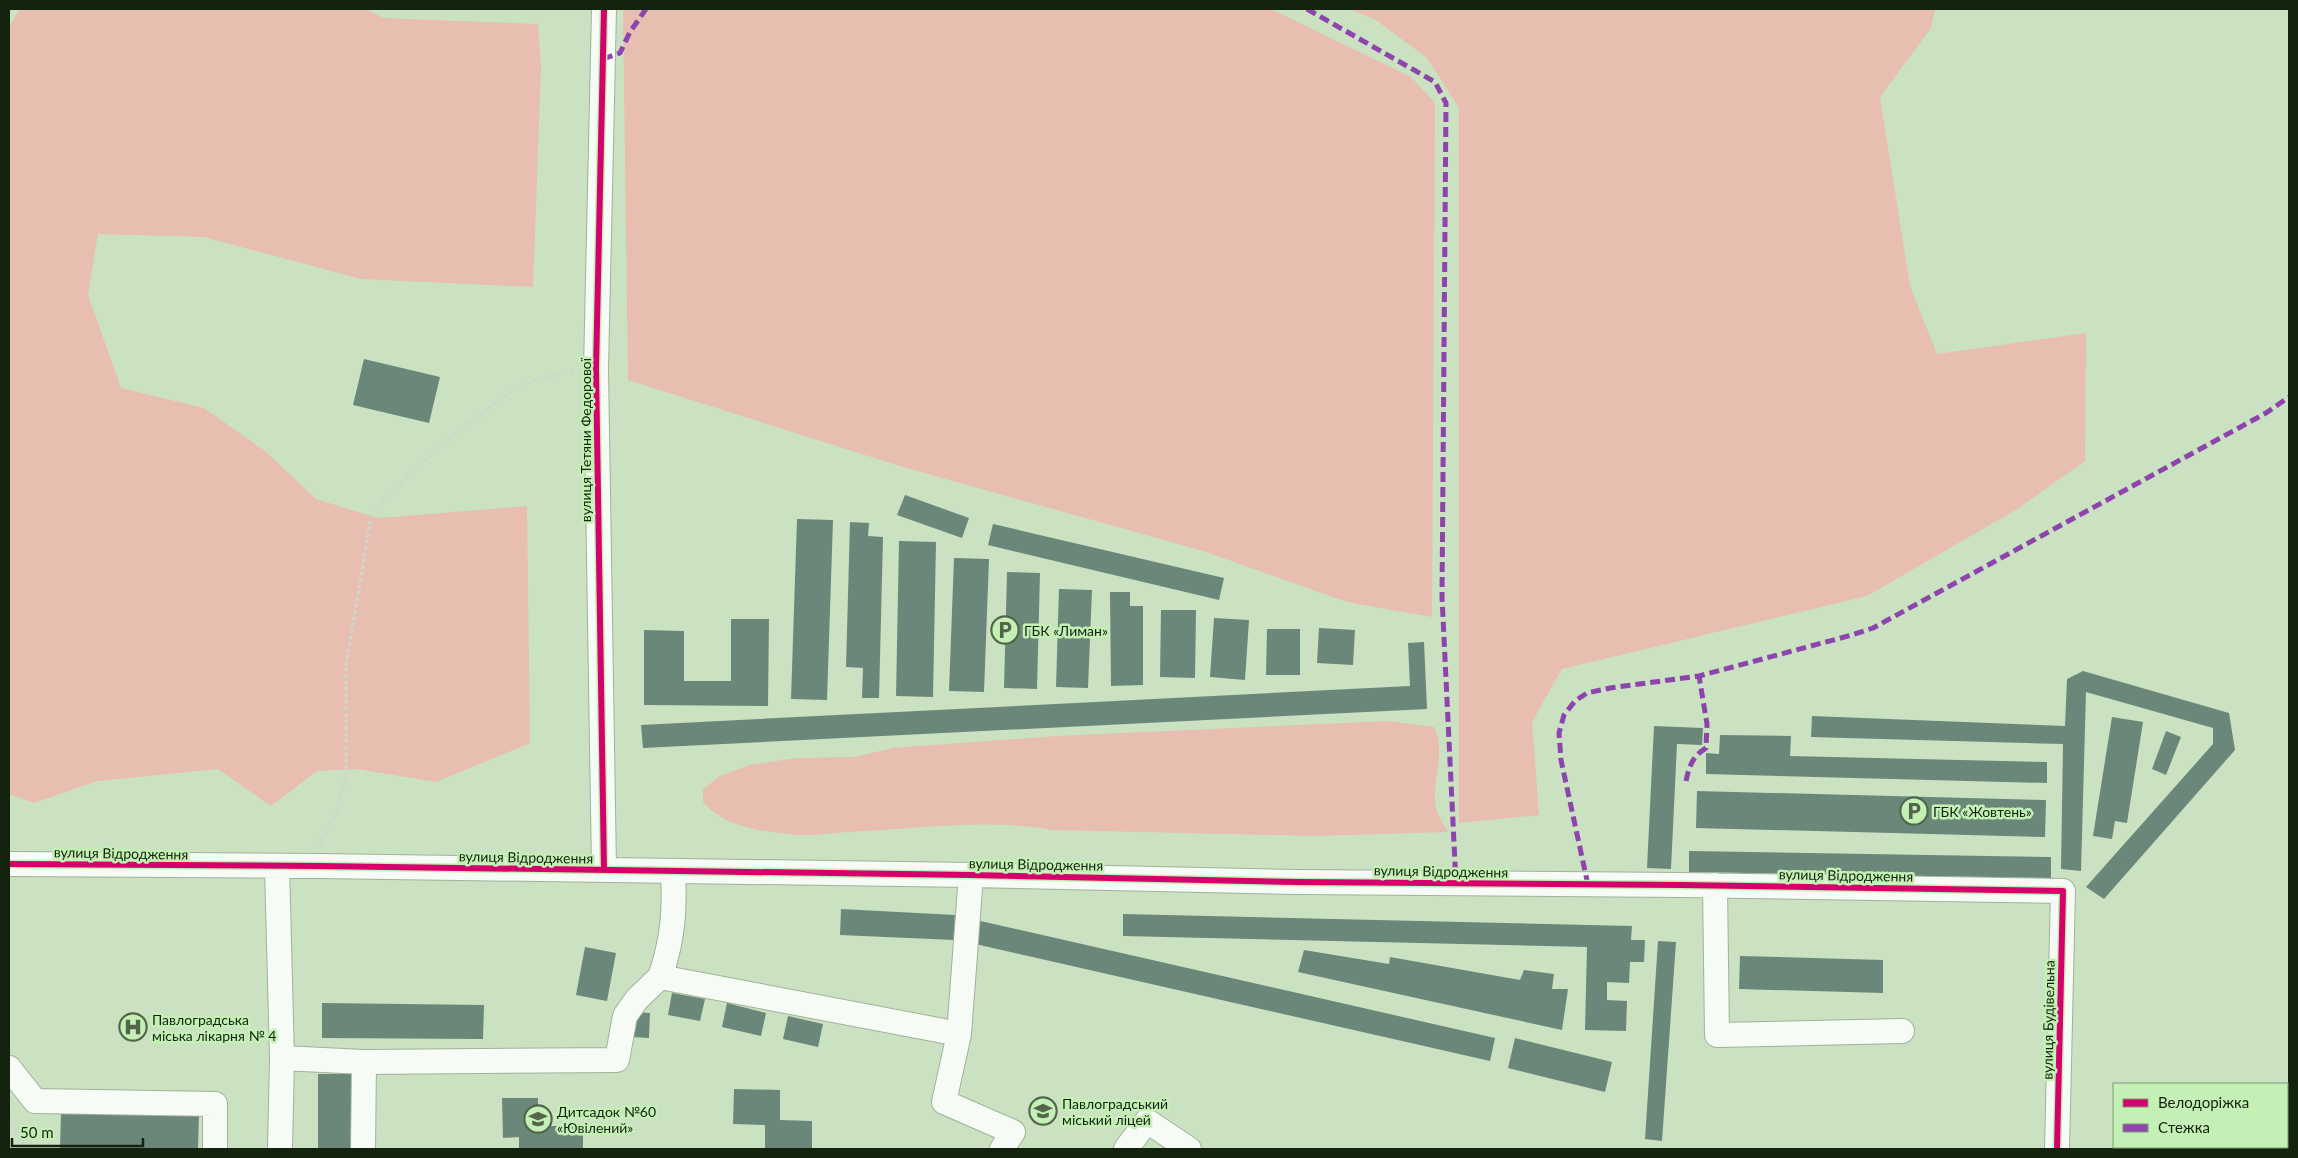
<svg xmlns="http://www.w3.org/2000/svg" width="2298" height="1158" viewBox="0 0 2298 1158" font-family="Lato,sans-serif">
  <style>
    .green { fill: #e7beb0 }
    .building { fill: #6b8779 }
    .lines { fill: none; stroke-linecap: round; stroke-linejoin: round }
    .minor-casing { stroke: #a0b29a; stroke-width: 26 }
    .path { stroke: #cfd6cd; stroke-width: 3; stroke-dasharray: 4 2.5; stroke-linecap: butt }
    .minor { stroke: #f7fbf6; stroke-width: 24 }
    .quiet { stroke: #8e44ad; stroke-width: 5; stroke-dasharray: 10 5; stroke-linecap: butt }
    .cycleway-casing { stroke: #c4efb5; stroke-width: 9 }
    .cycleway { stroke: #d6006c; stroke-width: 6 }
    .labels { text-anchor: middle; dominant-baseline: central; stroke-width: 5; stroke-linejoin: round; paint-order: stroke }
    .street-label { font-size: 14px; fill: #13230d; stroke: #c4efb5 }
    .poi-label { font-size: 14px; fill: #13230d; stroke: #c4efb5; text-anchor: start }
  </style>
  <rect width="100%" height="100%" fill="#cae2c2"/>
  <path class="green" d="M20,9h346l17,9 155,6 3,43 -8,220 -172,-8 -157,-42 -106,-3 -10,61 33,93 83,20 61,43 51,48 55,17 9,2 147,-12 3,237 -94,39 -79,-13 -40,2 -46,35 -53,-37 -121,12 -63,22 -25,-9v-767z
    M623,9h648l140,68 24,26 -3,514 -85,-15 -144,-51 -300,-84 -275,-87z
    M1350,9h585l-4,19 -51,69 30,189 27,68 149,-21 -1,128 -66,47 -152,88 -305,73 -30,53 7,93 -80,8v-715l-32,-50 -51,-38z
    M1387,721l47,6c13,25 -3,53 2,80 1,8 8,17 12,25l-133,4 -262,-6c-63,-12 -139,-1 -204,2 -19,1 -41,5 -60,2 -32,-3 -65,-8 -86,-32v-13l17,-13 29,-11 48,-7 57,-1 39,-9 164,-12z"/>
  <path class="building" d="M364,359l76,18 -11,46 -76,-18z
    M905,495l64,23 -7,20 -65,-23z
    M797,519l36,1 -6,180 -36,-1z
    M850,522l19,1 -1,13 15,1 -4,161h-17l1,-30 -17,-1z
    M993,524l231,54 -5,22 -231,-55z
    M899,541l37,1 -3,155 -37,-1z
    M954,558l35,1 -5,133 -35,-1z
    M1007,572l33,1 -3,116 -33,-1z
    M1059,589l33,1 -4,98 -32,-1z
    M1110,592h20v14h13v79l-32,1z
    M1161,610h35l-1,68 -35,-1z
    M1214,618l35,2 -4,60 -35,-3z
    M731,619h38l-1,87 -124,-1v-75l40,1v50h47z
    M1319,628l36,2 -2,35 -36,-2z
    M1267,629h33v46h-34z
    M1424,642l3,67 -784,39 -2,-23 769,-39 -2,-43z
    M2083,671l146,42 6,37 -131,149 -18,-12 127,-143v-16l-127,-36 -5,179 -20,-2 2,-125 -252,-7 1,-21 253,10 2,-47z
    M2112,717l31,5 -16,101 -12,-2 -3,18 -19,-3z
    M1654,726l49,2 -1,17 -25,-1 -6,125 -24,-1z
    M2166,731l15,6 -15,38 -14,-6z
    M1720,735l71,1 -1,20 257,6v21l-341,-9v-21l13,1z
    M1697,791l349,9 -1,37 -349,-9z
    M1689,851l362,6v21l-362,-6z
    M841,909l114,6 -1,25 -114,-5z
    M1123,914l509,12 -1,14h14l-1,22h-14l-1,21 -22,-1v18l20,1 -1,30 -41,-1 2,-83 -464,-11z
    M976,920l519,118 -5,23 -519,-118z
    M1658,941l18,1 -14,199 -17,-2z
    M585,947l31,6 -9,48 -31,-6z
    M1304,950l85,14 1,-7 130,23 4,-10 30,4 -2,15h16l-6,41 -264,-58z
    M1740,956l143,4v33l-144,-4z
    M672,993l33,6 -5,22 -32,-6z
    M322,1003l162,2 -1,34 -161,-1z
    M727,1003l39,10 -5,23 -39,-9z
    M633,1012l17,1 -1,25 -17,-1z
    M788,1016l35,8 -5,23 -35,-8z
    M1515,1038l97,24 -7,30 -97,-24z
    M318,1074h34v75h-34z
    M734,1089l46,1v30l32,1v28h-47v-24l-32,-1z
    M502,1098h36v28h45v23h-64v-12l-16,1z
    M61,1111l138,4 -1,34h-138z"/>
  <g class="lines">
    <g class="minor-casing">
      <path id="minor" d="M9,864l310,2 652,9 327,7 383,3 382,6 -6,258
        M277,866l5,192 -2,91
        M604,870l-8,-501 8,-360
        M673,871c2,39 0,69 -13,106l299,57
        M971,875l-12,159 -15,68 69,30 -11,17
        M1715,885l2,150 185,-4
        M282,1058l82,4 253,-2 8,-44 12,-17 23,-22
        M9,1068l26,33 180,3v45
        M363,1149l1,-87
        M1126,1149l21,-28 42,28"/>
    </g>
    <path class="path" d="M320,848v-6l16,-28 10,-36v-112l26,-155 71,-68 75,-57 26,-9 34,-6
      M9,1120l17,29"/>
    <use href="#minor" class="minor"/>
    <path class="quiet" d="M1307,9l128,73 11,21 -4,494 14,287
      M603,59l17,-6 10,-21 16,-23
      M1686,781c3,-15 7,-25 20,-33l1,-24 -8,-48
      M1588,885l-27,-125 -2,-27 5,-18 11,-14 12,-8 23,-5 89,-12 153,-41 21,-7 393,-215 23,-16"/>
    <g class="cycleway-casing">
      <path id="cycleway" d="M9,864l310,2 652,9 327,7 383,3 382,6 -6,258
        M604,870l-8,-501 8,-360"/>
    </g>
    <use href="#cycleway" class="cycleway"/>
  </g>
  <defs>
    <g id="parking-ring" transform="scale(1.4375)"><circle r="9.5" fill="#c4efb5" stroke="#53664c" stroke-width="1.5"/><path d="M-3.5-5.5H1a3.5 3.5 0 0 1 0 7H-1V5.5H-3.5ZM-1-3.4V-.6H.8a1.4 1.4 0 0 0 0-2.8Z" fill="#53664c"/></g>
    <g id="hospital-ring" transform="scale(1.4375)"><circle r="9.5" fill="#c4efb5" stroke="#53664c" stroke-width="1.5"/><path d="M-5-5h3v3.5h4V-5h3V5h-3V1.5h-4V5h-3Z" fill="#53664c"/></g>
    <g id="school-ring" transform="scale(1.4375)"><circle r="9.5" fill="#c4efb5" stroke="#53664c" stroke-width="1.5"/><path d="M0-5L7-2L0 1L-7-2ZM-4 1L0 2.5L4 1V4Q0 6-4 4Z" fill="#53664c"/></g>
  </defs>
  <g fill-rule="evenodd">
    <use href="#parking-ring" x="1005" y="630"/>
    <use href="#parking-ring" x="1914" y="811"/>
    <use href="#hospital-ring" x="133" y="1027"/>
    <use href="#school-ring" x="1043" y="1111"/>
    <use href="#school-ring" x="538" y="1119"/>
  </g>
  <g class="labels">
    <g class="street-label">
      <text transform="translate(585 440) rotate(-90)">вулиця Тетяни Федорової</text>
      <text transform="translate(121 853) rotate(1)">вулиця Відродження</text>
      <text transform="translate(526 857) rotate(1)">вулиця Відродження</text>
      <text transform="translate(1036 864) rotate(1)">вулиця Відродження</text>
      <text transform="translate(1441 871) rotate(1)">вулиця Відродження</text>
      <text transform="translate(1846 875) rotate(1)">вулиця Відродження</text>
      <text transform="translate(2048 1020) rotate(-89)">вулиця Будівельна</text>
    </g>
    <g class="poi-label">
      <text x="1024" y="630">ГБК «Лиман»</text>
      <text x="1933" y="811">ГБК «Жовтень»</text>
      <text x="152" y="1019">Павлоградська<tspan x="152" dy="16">міська лікарня № 4</tspan></text>
      <text x="1062" y="1103">Павлоградський<tspan x="1062" dy="16">міський ліцей</tspan></text>
      <text x="557" y="1111">Дитсадок №60<tspan x="557" dy="16">«Ювілений»</tspan></text>
    </g>
  </g>
  <rect width="2298" height="1158" fill="none" stroke="#13230d" stroke-width="20"/>
  <rect x="2113" y="1083" width="175" height="65" fill="#c4efb5" stroke="#7d9d72"/>
  <rect x="2123" y="1099" width="25" height="8" fill="#d6006c" stroke="#7d9d72"/>
  <text x="2158" y="1108" font-size="15" fill="#13230d">Велодоріжка</text>
  <rect x="2123" y="1124" width="25" height="8" fill="#8e44ad" stroke="#7d9d72"/>
  <text x="2158" y="1133" font-size="15" fill="#13230d">Стежка</text>
  <path d="M12 1138v8h131v-8" fill="none" stroke="#13230d" stroke-width="2.5"/>
  <text x="20" y="1138" font-size="15" fill="#13230d" stroke="#c4efb5" stroke-width="4" paint-order="stroke">50 m</text>
</svg>
